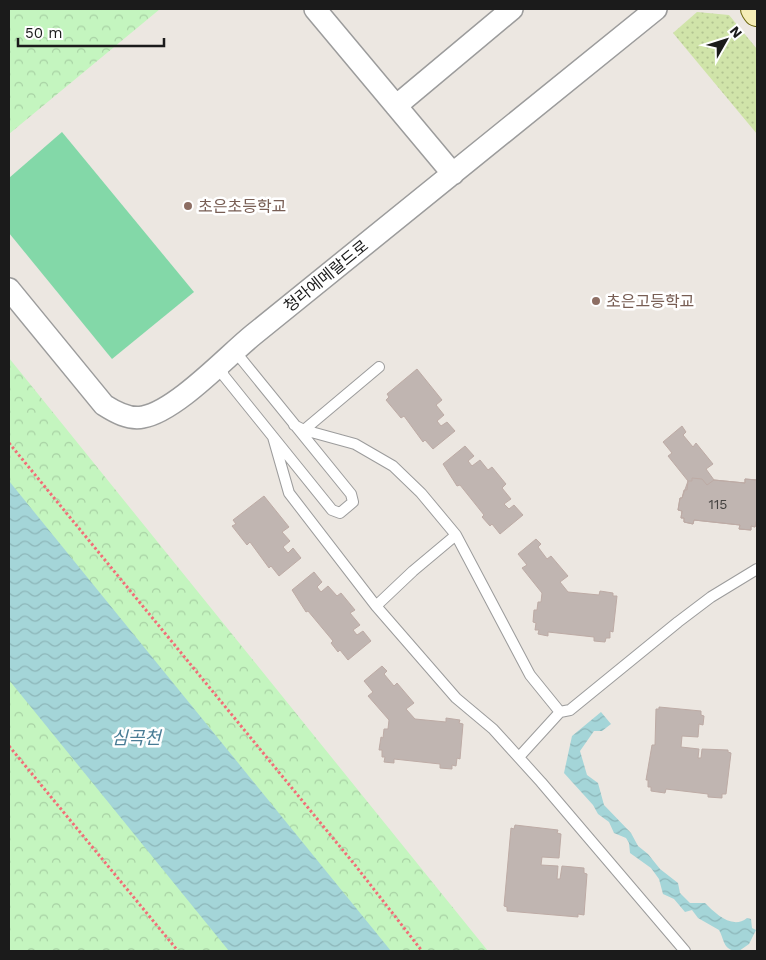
<svg xmlns="http://www.w3.org/2000/svg" width="766" height="960" viewBox="0 0 766 960" font-family="'Work Sans','Noto Sans KR',sans-serif">
  <style>
    .grass { fill: url(#grass-dots) }
    .park { fill: url(#park-crowns) }
    .pitch { fill: #83d8a8 }
    .water { fill: url(#water-waves) }
    .building { fill: #c0b5b1; stroke: #bdaba5 }
    .lines { fill: none; stroke-linecap: round; stroke-linejoin: round }
    .lane-casing { stroke: #9c9c9c; stroke-width: 12 }
    .street-casing { stroke: #9c9c9c; stroke-width: 24 }
    .secondary-casing { stroke: #6a640b; stroke-width: 30 }
    .path { stroke: #f16e77; stroke-width: 3; stroke-dasharray: 2.5 2.5; stroke-linecap: butt }
    .lane { stroke: #fff; stroke-width: 10 }
    .street { stroke: #fff; stroke-width: 21 }
    .secondary { stroke: #f5edb7; stroke-width: 28 }
    .education-dot { fill: #8d6e63; stroke: #fff; stroke-width: 2 }
    .labels { text-anchor: middle; dominant-baseline: central; stroke-width: 5; stroke-linejoin: round; paint-order: stroke }
    .number-label { font-size: 14px; fill: #444240 }
    .education-label { font-size: 16px; fill: #785e54; stroke: #fff; text-anchor: start }
    .street-label { font-size: 16px; fill: #1b1b1b; stroke: #fff }
    .water-label { font-size: 18px; font-style: italic; fill: #487c95; stroke: #fff }
  </style>
  <defs>
    <pattern id="grass-dots" width="8" height="8" patternUnits="userSpaceOnUse" patternTransform="scale(1.25)"><rect width="8" height="8" fill="#d0e4a9"/><path d="M2 2h.1M6 6h.1" fill="none" stroke="#b2c391" stroke-width="1.8" stroke-linecap="round"/></pattern>
    <pattern id="park-crowns" width="20" height="18" patternUnits="userSpaceOnUse" patternTransform="scale(1.25)"><rect width="20" height="18" fill="#c4f5bf"/><path d="M2 6a3 3 0 1 1 6 0M12 15a3 3 0 1 1 6 0" fill="none" stroke="#a8d1a4"/></pattern>
    <pattern id="water-waves" width="16" height="10" patternUnits="userSpaceOnUse" patternTransform="scale(1.25)"><rect width="16" height="10" fill="#a4d5d8"/><path d="M0 5q4-4 8 0t8 0" fill="none" stroke="#8db6b9"/></pattern>
  </defs>
  <rect width="100%" height="100%" fill="#ece7e1"/>
  <path class="grass" d="M697,12l32,3 28,34v85l-84,-101z"/>
  <path class="park" d="M9,9h151l-151,125z
    M9,358l479,593h-479z"/>
  <path class="pitch" d="M62,132l132,160 -82,67 -103,-126v-55z"/>
  <path class="water" d="M9,481l382,470h-162l-220,-271z
    M601,712l10,12 -9,7h-8l-14,20 7,24 11,8 6,22 27,28 7,13 10,8 12,15 18,14 2,10 10,10h15c10,10 27,27 42,15l4,1 1,9 4,2 -7,14 -10,7c-16,0 -14,-10 -20,-21l-21,-12 -6,-8 -7,2 -11,-13 -11,-5 -4,-15 -8,-11 -21,-15 -1,-10 -3,-5 -12,-5 -5,-11 -11,-8 -5,-9 -29,-32 8,-37z"/>
  <path class="building" d="M417,369l25,31 -6,5 8,10 -7,6 4,5 6,-4 8,9 -22,18 -8,-9 -2,2 -19,-26 -3,2 -15,-18 3,-3 -2,-3z
    M682,426l4,6 -3,3 10,12 3,-4 17,21 -7,5 8,11 31,3v-4l12,1v39l-2,8 -4,-1v4l-12,-1 1,-4 -46,-5 -1,4 -9,-2v-4h-3l1,-7 -4,-1 2,-12h2l2,-8h3l1,-9 -20,-25 4,-3 -9,-11z
    M465,446l9,10 -6,5 4,5 8,-6 8,10 4,-3 14,17 -4,4 9,11 -7,5 5,5 5,-4 9,10 -23,19 -8,-10 -2,2 -8,-9 2,-2 -24,-30 -3,1 -14,-22z
    M692,478l10,1 5,6 7,-5 31,3v-4l12,1v39l-2,8 -4,-1v4l-12,-1 1,-4 -46,-5 -1,4 -9,-2v-4h-3l1,-7 -4,-1 2,-12h2l6,-17h4z
    M264,496l25,31 -7,5 8,9 -7,6 5,6 5,-5 8,10 -22,18 -8,-10 -2,2 -19,-26 -3,3 -15,-19 4,-2 -3,-4z
    M536,539l5,5 -3,3 9,12 4,-3 17,20 -8,6 8,10 31,3 1,-4 13,2v3h4l-4,36 -3,-1v7h-4l-1,4 -11,-1v-4l-46,-5v4l-10,-2 1,-4h-4l1,-7 -3,-1 1,-12h3l1,-8h3l1,-9 -20,-25 5,-3 -9,-11z
    M314,572l8,10 -5,5 4,5 7,-6 9,10 4,-3 14,17 -5,3 10,12 -7,5 4,5 6,-4 8,10 -23,19 -8,-10 -2,2 -7,-9 2,-2 -25,-30 -2,1 -14,-22z
    M382,666l5,5 -3,3 10,12 3,-3 17,20 -8,6 9,10 31,3v-4l14,2 -1,3 4,1 -3,35 -3,-1 -1,8 -4,-1v4l-12,-1v-4l-46,-5v4l-10,-1 1,-5h-3v-7h-3l2,-13 2,1 1,-9h4l1,-9 -21,-24 5,-4 -9,-11z
    M659,707l42,4v4l3,1 -1,9 -4,-1 -1,13 -16,-1 -1,11 18,2 -1,9h3l1,-9 26,1v2l3,1 -5,41h-4v4l-14,-1v-3l-42,-5 -1,4 -14,-2v-4h-3v-7h-2l6,-35h3l1,-36h3z
    M515,825l43,5 -1,3 4,1 -2,24 -17,-1 -1,8 17,1 -1,13h3l2,-13 22,2v5l3,1 -3,41 -6,-1v3l-71,-6v-4l-3,-1 7,-78 3,1z"/>
  <g class="lines">
    <g class="lane-casing">
      <path id="lane" d="M220,365l4,11 108,134 8,3 13,-11 -2,-8 -117,-144
        M294,425l10,5 51,14 38,22 28,27 35,42 74,140 30,37 10,-2 108,-88 33,-25 46,-28
        M304,430l75,-63
        M273,437l16,56 87,113 80,92 37,31 48,53 144,169
        M376,606l37,-35 43,-36
        M519,757l41,-45"/>
    </g>
    <g class="street-casing">
      <path id="street" d="M315,9l138,165
        M396,106l116,-97
        M9,289l95,116c11,7 25,15 39,12 33,-6 83,-60 110,-82l403,-326"/>
    </g>
    <g class="secondary-casing">
      <path id="secondary" d="M755,9l2,3"/>
    </g>
    <path class="path" d="M9,443l346,422 67,86
      M9,746l169,205"/>
    <use href="#lane" class="lane"/>
    <use href="#street" class="street"/>
    <use href="#secondary" class="secondary"/>
  </g>
  <g class="education-dot">
    <circle cx="188" cy="206" r="5"/>
    <circle cx="596" cy="301" r="5"/>
  </g>
  <g class="labels">
    <g class="number-label">
      <text x="718" y="504">115</text>
    </g>
    <g class="education-label">
      <text x="198" y="206">초은초등학교</text>
      <text x="606" y="301">초은고등학교</text>
    </g>
    <g class="street-label">
      <text transform="translate(326 276) rotate(-39)">청라에메랄드로</text>
    </g>
    <g class="water-label">
      <text x="136" y="737">심곡천</text>
    </g>
  </g>
  <rect width="766" height="960" fill="none" stroke="#1b1b1b" stroke-width="20"/>
  <g transform="translate(726 40) rotate(51)" stroke="#ffffff" stroke-width="4" paint-order="stroke">
  <path d="M0-4L9 19L0 12L-9 19Z" fill="#1b1b1b"/>
  <text y="-8" font-size="14" font-weight="bold" text-anchor="middle" fill="#1b1b1b">N</text>
  </g>
  <path d="M18 38v8h146v-8" fill="none" stroke="#1b1b1b" stroke-width="2.5"/>
  <text x="25" y="38" font-size="15" fill="#1b1b1b" stroke="#ffffff" stroke-width="4" paint-order="stroke">50 m</text>
</svg>
